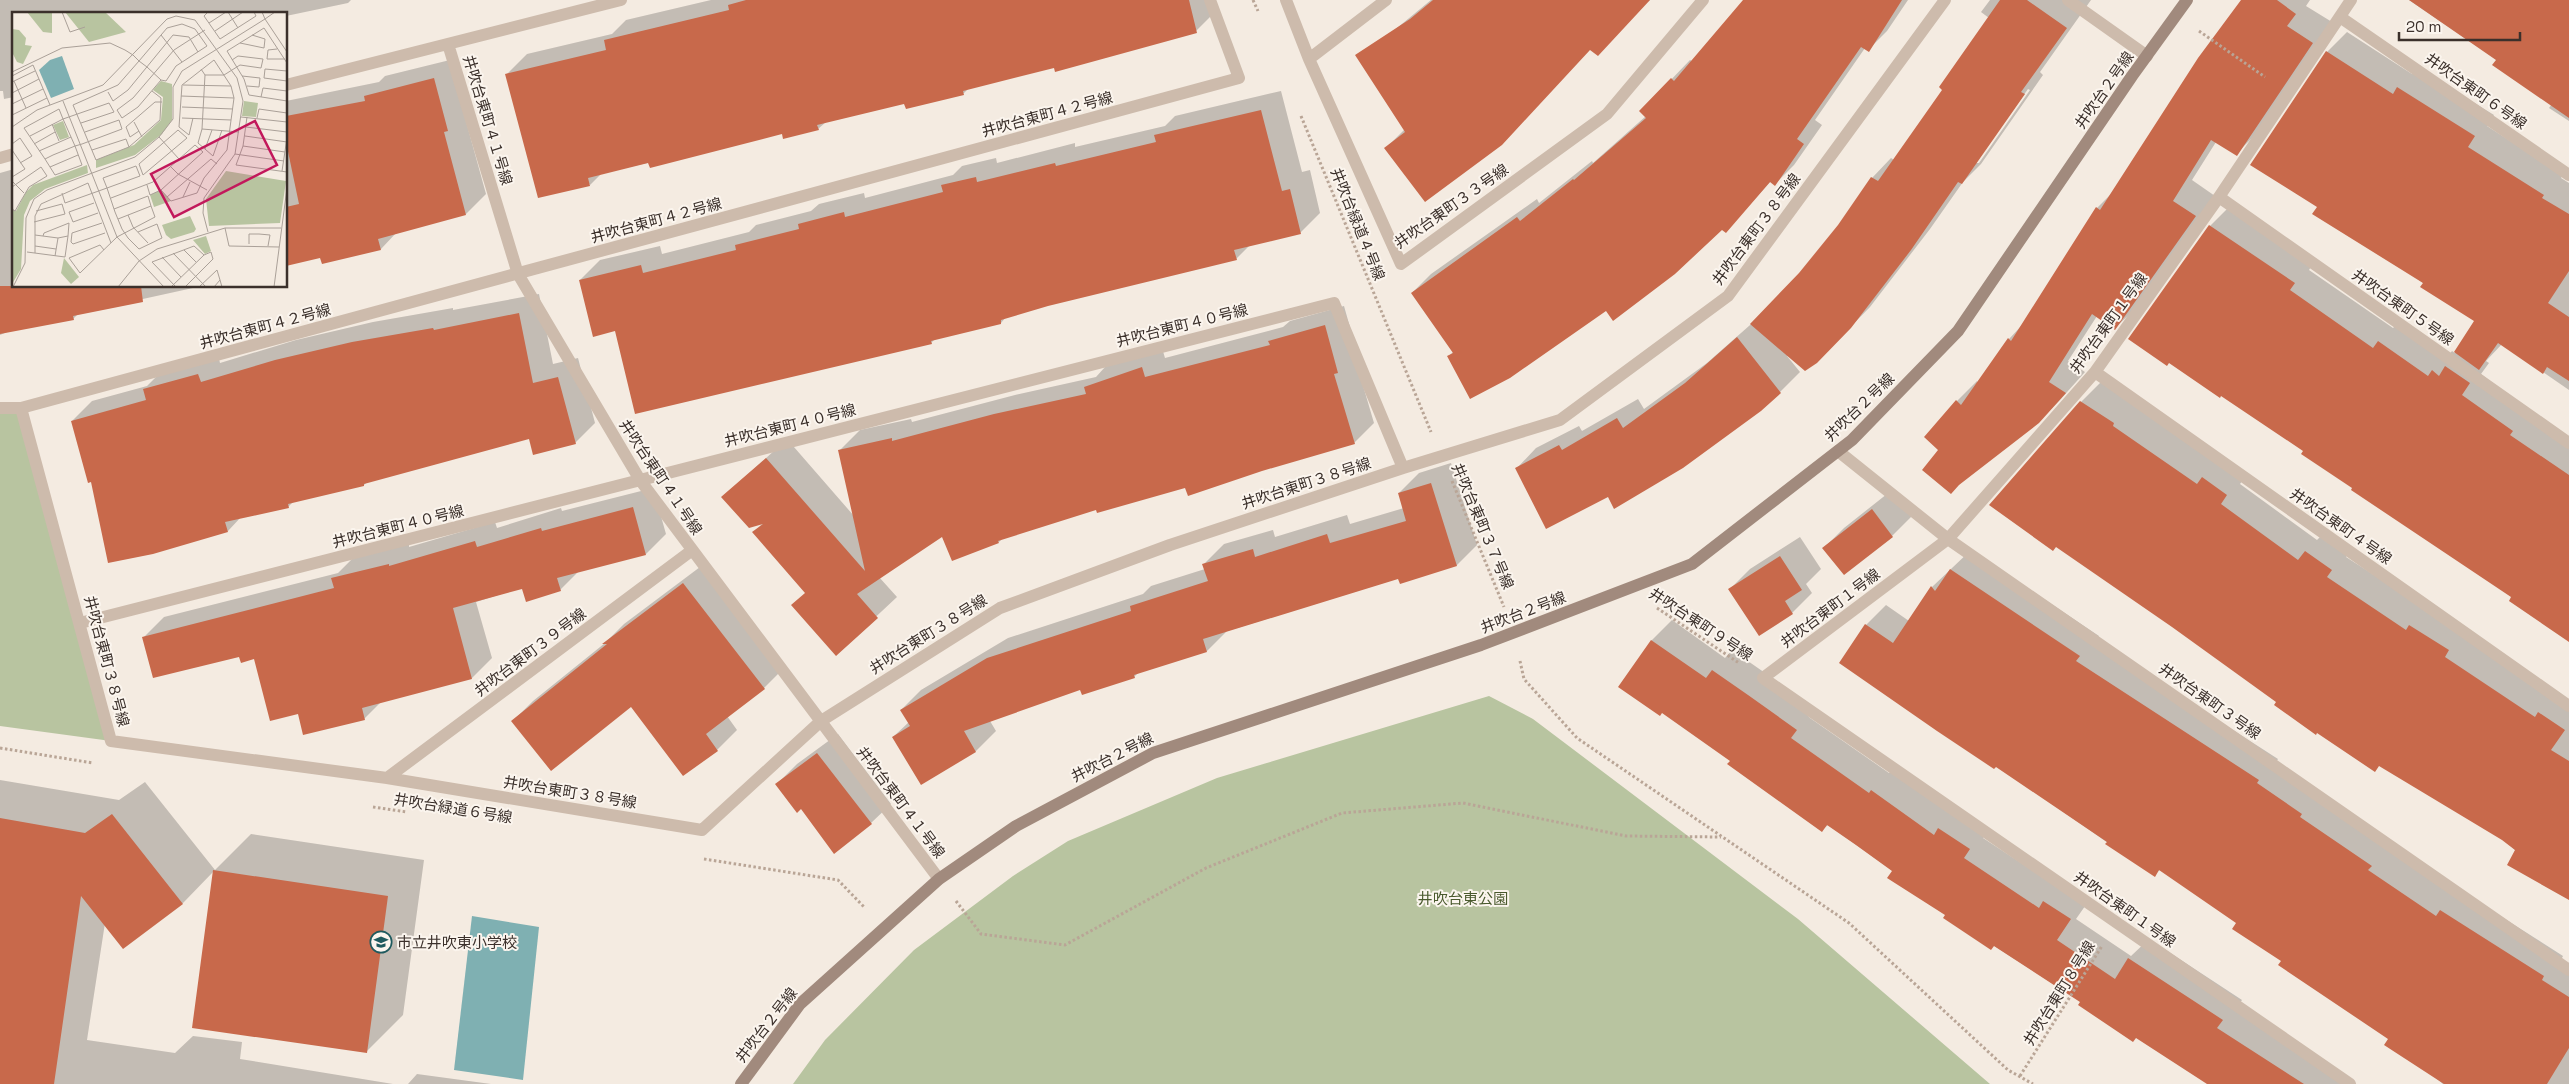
<svg xmlns="http://www.w3.org/2000/svg" width="2569" height="1084" viewBox="0 0 2569 1084" font-family="'Space Grotesk','Noto Sans JP',sans-serif">
  <style>
    .green { fill: #b8c4a0 }
    .water { fill: #7fb0b2 }
    .shadow { fill: #0003; fill-rule: evenodd }
    .building { fill: #c8694b }
    .lines { fill: none; stroke-linecap: round; stroke-linejoin: round }
    .path { stroke: #b9a596; stroke-width: 3; stroke-dasharray: 2.5 2.5; stroke-linecap: butt }
    .street { stroke: #cdbbac; stroke-width: 12 }
    .secondary { stroke: #a18a7d; stroke-width: 12 }
    .labels { text-anchor: middle; dominant-baseline: central; stroke-width: 4; stroke-linejoin: round; paint-order: stroke }
    .street-label { font-size: 15px; fill: #3b302b; stroke: #fbf5ee }
    .park-label { font-size: 15px; fill: #4a5a2e; stroke: #fbf5ee }
    .poi-label { font-size: 15px; fill: #3b302b; stroke: #fbf5ee; text-anchor: start }
    .inset-road { fill: none; stroke: #aaa098; stroke-width: 1 }
    .view { fill: #c2185b; fill-opacity: 0.15; stroke: #c2185b; stroke-width: 2.5 }
    .inset-edge { fill: none; stroke: #3b302b; stroke-width: 2.5 }
  </style>
  <rect width="100%" height="100%" fill="#f4ebe1"/>
  <path class="green" d="M0,408h21l90,333 -111,-15z
    M1489,696l44,23 265,200 192,165h-1197l32,-44 89,-90 99,-74 55,-35 149,-63z"/>
  <path class="water" d="M472,916l67,11 -16,153 -69,-10z"/>
  <path class="shadow" d="M0,0h351l-3,3 -62,13v-2h-272v83l-10,2 -1,-8h-3z
    M711,0h502l3,11 -20,20 -227,57 -5,5 -59,10 -79,19 -8,7 -35,4 -181,40 -12,12 -83,-111 20,-20 85,-20 14,-14z
    M1431,0h219l-59,48 -205,100 19,-19 -25,-87z
    M1744,0h164l-21,31 -19,19 -3,-2 -50,72 7,5 -28,40 -19,19 -4,-3 -45,50 -4,-3 -116,81 -157,47 5,-5 -42,-58 19,-19 106,-75 2,4 53,-42 1,2 53,-47 -5,-5 49,-51 2,1z
    M1990,0h101l-51,72 3,3 -62,89 -18,18 -33,47 -60,78 -54,55 -29,-6 13,16 -20,20 -172,104 -91,-28 19,-20 43,-22 3,5 56,-32 6,10 63,-46 51,-45 42,-44 40,-48 32,-48 19,-20 3,2 50,-71 45,-71 -8,-6zM2028,89l2,1 -51,73h-3z
    M2242,0h68l-4,6 26,16 -76,112 -20,20 -20,-12 -24,38 23,16 -80,113 -20,19 -18,-12 -29,45 17,11 -26,29 -21,21 -98,28 17,-49 20,-20 1,2 31,-44 14,-15 74,-116 16,-16z
    M2409,0h160v121l-20,-13 3,-4 -55,-44z
    M2347,32l65,42 6,-6 76,47 -7,11 76,49 -2,3 8,5v207l-67,-46 -16,17 3,2 -8,11 88,68v199l-56,-44 -159,-109 -49,-37 -95,-225 20,-20 84,56 -5,8 84,58 6,-6 49,34 4,-5 3,2 20,-32 -157,-115 9,-154z
    M454,59l10,55 22,80 -20,20 -69,18 -16,17 -61,1 -34,9v-158l93,-19 6,-6z
    M1281,91l21,81 8,-2 10,43 -20,20 -50,12 -14,14 -189,46 -41,12 -5,6 -65,15 -5,5 -316,-13 -35,-50 20,-20 60,-14 2,8 87,-22 7,-7 55,-14 8,-7 45,-11 1,5 88,-23 9,-9 34,-8 1,5 78,-20v4l90,-21 10,-10z
    M14,169v117h188l-123,27 -6,6 -61,11 -12,5v-162z
    M539,294l14,70 25,-6 17,65 -20,20 -45,-6 -163,45 -3,3 -71,17 -5,5 -47,10 -13,14 -136,-50 -20,-60 20,-20 55,-15 17,-17 54,-14 2,8 76,-23 77,-18 80,-14v2z
    M1344,306l13,46 -3,3 20,68 -20,20 -258,65 -94,31 -3,3 -56,-7 -64,42 18,20 -61,57 -30,-62 -52,-60 9,-9 -40,-26 64,-58 67,77 -14,-66 20,-20 51,-11 1,3 103,-27 81,-18 9,-10 57,-19 3,10 118,-31 7,-6z
    M2101,382l145,93 -6,9 77,56 8,-8 26,17 -5,8 223,143v199l-66,-60 -225,-137 -197,-300z
    M1451,463l26,82 -20,20 -58,13 -172,53 -20,20 -68,21 -5,5 -53,11 -91,33 6,10 -20,20 -54,32 -29,-46 16,-15 -8,-12 20,-20 87,-52 135,-44 8,-8 54,-17 -1,-5 20,-20 49,-14 2,7 72,-22 3,9 54,-16 -5,-15 20,-20z
    M653,488l13,46 -20,20 -67,17 -19,19 -37,-3 -47,15 16,56 -20,20 -90,23 -18,18 -65,-7 -44,-54 -111,-21 20,-20 174,-44 15,-15 56,-14v3l86,-25 2,6 64,-20 1,3z
    M1892,490l20,26 -20,20 -47,37 -21,-25 20,-20z
    M1800,537l21,32 -15,15 6,9 -20,20 -62,-24 20,-20z
    M1971,550l128,86 -4,5 183,118 -2,3 185,129 102,65 -2,4 8,5v119h-126l-54,-45 -107,-78 -44,-39 -77,-53 -7,6 -158,-110 -130,-140 20,-20 23,16 23,-34z
    M704,564l80,104 -20,20 -37,28 10,14 -20,20 -34,25 -51,-70 -119,16 20,-20 72,-58 19,-19z
    M1672,620l53,38 7,-8 36,25 42,43 79,55 3,-2 97,58 -6,9 76,50 31,11 -14,20 55,37 18,-17 93,61 -6,8 120,76h-147l-263,-169 -53,-44 -65,-46 -6,5 -90,-70 -70,-48 -42,-26 32,-46z
    M838,734l53,70 -20,19 -70,-15 -24,-24 20,-20z
    M0,780l119,20 26,-18 70,88 36,-36 173,26 -21,155 -37,37 -152,-181 -31,32 -60,44 -18,-24 -18,117 88,13 18,-17 49,6 -2,17 153,25h-393z
    M417,1074l74,10h-83z"/>
  <path class="building" d="M746,0h443l8,33 -142,39 -1,-4 -91,23 1,4 -58,14 -2,-5 -87,21 2,5 -36,9 -1,-5 -132,34 -2,-5 -60,15 2,8 -52,12 -33,-124 101,-24 -2,-10 125,-30 -1,-5z
    M1433,0h217l-52,56 -8,-6 -88,95 -77,57 -41,-54 21,-16 -50,-77 55,-36z
    M1743,0h159l-33,52 -8,-5 -64,92 7,5 -29,42 -5,-4 -44,51 -4,-3 -47,44 -62,47 -7,-10 -96,67 -40,21 -23,-43 6,-3 -42,-60 106,-76 3,4 53,-42 1,1 72,-62 -7,-7 32,-33 3,3z
    M2000,0h27l40,28 -46,64 4,2 -63,90 -4,-2 -47,68 -60,78 -34,35 -12,8 -55,-47 49,-51 39,-48 33,-48 7,4 64,-91 -3,-3z
    M2241,0h36l19,14 -9,12 26,17 -76,113 -26,-16 -38,61 23,15 -81,114 -23,-16 -43,68 17,11 -27,30 -80,62 -8,9 -29,-24 16,-20 -14,-13 32,-37 5,5 47,-67 3,3 85,-134 4,3 98,-152z
    M2409,0h160v118l-77,-53 4,-5z
    M2326,51l67,43 4,-7 78,49 -7,11 76,48 -2,3 27,16v57l-21,32 21,14v64l-22,-14 -4,7 -45,-31 -19,27 -25,-18 20,-31 -54,-34 3,-4 -111,-69 5,-7 -67,-42z
    M434,78l14,53 -4,1 22,83 -88,24 3,11 -59,14 -2,-6 -34,8v-59l13,-3 -13,-62v-26l79,-15 -1,-5z
    M1261,110l21,81 8,-2 11,45 -67,16 3,10 -189,46 -47,14v4l-70,17 1,3 -297,70 -20,-83 -22,6 -14,-57 62,-15 2,8 93,-23 -1,-5 64,-16 -1,-5 46,-12 1,5 98,-25 -2,-7 35,-8 1,5 78,-19 1,3 100,-24 -2,-7z
    M2209,225l86,58 -5,7 83,58 5,-7 50,35 4,-6 7,6 6,-10 25,17 -8,12 51,36 -3,4 59,40v167l-60,-41 2,-4 -160,-107 1,-2 -51,-34 2,-3 -82,-55 -1,2 -51,-35 -2,3 -39,-27z
    M0,286h141l2,16 -70,14 1,4 -74,14z
    M519,313l14,70 25,-6 18,67 -43,11 -4,-16 -165,45v2l-76,18 1,4 -64,14 3,10 -75,22 -45,9 -17,-81 -3,1 -17,-62 75,-21 -3,-11 55,-15 3,8 74,-22 77,-18 81,-14 1,2z
    M1325,325l13,48 -4,1 21,70 -93,27 -74,25 -3,-8 -88,25 -1,-3 -98,31 1,2 -47,18 -10,-24 -85,57 21,24 -42,38 -45,-51 14,-12 -53,-61 11,-8 -14,4 -28,-31 45,-39 99,113 -27,-121 54,-12v3l102,-27 92,-20 -2,-7 58,-20 3,10 125,-32 -2,-4z
    M1737,337l44,56 -20,18 -78,57 -69,41 -6,-12 -62,32 -31,-61 44,-23 3,5 55,-32 6,10 62,-45z
    M2080,401l34,22 -1,3 84,58 5,-7 25,18 -6,9 77,56 7,-9 27,19 -5,7 79,53 3,-5 40,25 -4,7 90,60 3,-5 27,18 -14,20 18,11v139l-62,-35 8,-15 -13,-10 -123,-74 -4,6 -58,-39 -1,2 -42,-30 2,-3 -104,-75 -116,-80 -3,4 -64,-46z
    M1431,483l26,83 -57,18 -2,-5 -195,60 4,13 -73,23 1,3 -53,17 -2,-5 -116,41 12,21 -55,33 -29,-48 18,-11 -10,-16 87,-52 144,-47 -1,-5 78,-25 -6,-17 51,-15 2,8 72,-23 3,9 76,-22 -8,-28z
    M633,507l13,48 -89,23 4,13 -35,11 -4,-13 -69,19 19,71 -110,29 3,12 -62,15 -5,-21 -28,7 -16,-62 -13,4 -2,-6 -86,21 -11,-41 192,-49 -3,-10 58,-14v2l86,-25 2,6 64,-19 1,3z
    M1872,509l21,28 -49,38 -22,-27z
    M1780,556l22,34 -17,11 8,13 -34,22 -31,-47z
    M1950,569l130,87 -4,5 183,119 -2,3 45,31 -2,3 72,49 -4,4 68,46 4,-6 104,66 -2,4 27,17v51l-22,36h-103l-60,-39 4,-6 -110,-74 3,-4 -49,-32 4,-6 -77,-53 -4,7 -50,-33 2,-2 -111,-75 -2,2 -57,-38 -98,-68 26,-39 28,19 38,-57 4,5z
    M683,583l82,106 -59,45 12,17 -35,25 -52,-69 -80,64 -40,-50 96,-77h-5z
    M1651,640l55,38 6,-8 36,25 49,35 -6,8 78,55 2,-3 63,45 4,-7 32,21 -6,9 75,50 4,-7 28,18 -14,21 58,39 13,-21 95,62 -6,8 87,56h-97l-71,-46 -3,4 -55,-37 2,-3 -86,-56 -3,4 -48,-32 2,-3 -58,-37 5,-7 -36,-26 -29,-20 -5,7 -95,-68 3,-3 -68,-48 -2,3 -42,-29z
    M817,753l55,71 -38,30 -33,-45 -4,4 -22,-29z
    M112,814l71,90 -60,45 -42,-53 -27,188h-54v-266l85,15z
    M213,870l175,26 -21,157 -175,-25z"/>
  <g class="lines">
    <path class="path" d="M1253,0l5,11
      M2199,31l66,46
      M1301,116l130,316
      M1452,481l52,126
      M1657,608l82,55
      M1520,661l4,18 53,59 272,185 159,147 25,14
      M0,748l93,15
      M373,807l34,5
      M704,859l134,21 27,28
      M956,901l25,33 84,11 141,-77 136,-55 121,-10 163,33 95,1
      M2020,1076l82,-130"/>
    <path class="street" d="M1286,0l23,59 92,205 206,-150 96,-114
      M2068,0l79,56
      M2340,17l229,158
      M448,44l70,230 122,206 299,399
      M1309,59l77,-59
      M286,85l335,-85
      M0,158l14,-4
      M2219,197l350,246
      M2095,372l474,334
      M0,408h21l1218,-330 -29,-78
      M21,408l90,333 276,37 315,52 119,-109 179,-113 170,-63 233,-77 157,-48 168,-124 217,-296
      M1838,451l110,88 621,431
      M80,623l1254,-320 69,165
      M387,778l304,-227
      M2350,1084l-587,-406 185,-139 147,-167 124,-175 132,-197"/>
    <path class="secondary" d="M741,1084l59,-80 139,-125 77,-53 137,-73 328,-108 211,-81 160,-124 106,-109 174,-255 55,-76"/>
  </g>
  <defs>
    <g id="school-ring" transform="scale(1.125)"><circle r="9.5" fill="#fbf5ee" stroke="#1f5a5e" stroke-width="1.5"/><path d="M0-5L7-2L0 1L-7-2ZM-4 1L0 2.5L4 1V4Q0 6-4 4Z" fill="#1f5a5e"/></g>
  </defs>
  <g fill-rule="evenodd">
    <use href="#school-ring" x="381" y="942"/>
  </g>
  <g class="labels">
    <g class="street-label">
      <text transform="translate(2104 90) rotate(-55)">井吹台２号線</text>
      <text transform="translate(2476 91) rotate(35)">井吹台東町６号線</text>
      <text transform="translate(1047 114) rotate(-15)">井吹台東町４２号線</text>
      <text transform="translate(488 120) rotate(73)">井吹台東町４１号線</text>
      <text transform="translate(1451 206) rotate(-35)">井吹台東町３３号線</text>
      <text transform="translate(656 220) rotate(-15)">井吹台東町４２号線</text>
      <text transform="translate(1358 224) rotate(68)">井吹台緑道４号線</text>
      <text transform="translate(1756 229) rotate(-53)">井吹台東町３８号線</text>
      <text transform="translate(2403 307) rotate(35)">井吹台東町５号線</text>
      <text transform="translate(2108 323) rotate(-54)">井吹台東町１号線</text>
      <text transform="translate(1182 325) rotate(-14)">井吹台東町４０号線</text>
      <text transform="translate(265 326) rotate(-15)">井吹台東町４２号線</text>
      <text transform="translate(1859 407) rotate(-44)">井吹台２号線</text>
      <text transform="translate(790 425) rotate(-14)">井吹台東町４０号線</text>
      <text transform="translate(661 477) rotate(56)">井吹台東町４１号線</text>
      <text transform="translate(1306 483) rotate(-18)">井吹台東町３８号線</text>
      <text transform="translate(398 526) rotate(-14)">井吹台東町４０号線</text>
      <text transform="translate(1483 526) rotate(67)">井吹台東町３７号線</text>
      <text transform="translate(2341 526) rotate(35)">井吹台東町４号線</text>
      <text transform="translate(1830 608) rotate(-37)">井吹台東町１号線</text>
      <text transform="translate(1523 612) rotate(-21)">井吹台２号線</text>
      <text transform="translate(1701 624) rotate(33)">井吹台東町９号線</text>
      <text transform="translate(928 634) rotate(-32)">井吹台東町３８号線</text>
      <text transform="translate(530 652) rotate(-37)">井吹台東町３９号線</text>
      <text transform="translate(107 661) rotate(75)">井吹台東町３８号線</text>
      <text transform="translate(2210 701) rotate(35)">井吹台東町３号線</text>
      <text transform="translate(1112 757) rotate(-27)">井吹台２号線</text>
      <text transform="translate(570 792) rotate(9)">井吹台東町３８号線</text>
      <text transform="translate(901 802) rotate(53)">井吹台東町４１号線</text>
      <text transform="translate(453 808) rotate(9)">井吹台緑道６号線</text>
      <text transform="translate(2125 909) rotate(35)">井吹台東町１号線</text>
      <text transform="translate(2059 993) rotate(-58)">井吹台東町８号線</text>
      <text transform="translate(766 1025) rotate(-52)">井吹台２号線</text>
    </g>
    <g class="park-label">
      <text x="1463" y="898">井吹台東公園</text>
    </g>
    <g class="poi-label">
      <text x="397" y="942">市立井吹東小学校</text>
    </g>
  </g>
  <g transform="translate(12 12)">
    <rect width="275" height="275" fill="#f4ebe1"/>
    <path d="M15,0h25v21l-9,-1zM53,0h40l21,20 -37,10zM0,17l7,1 7,8 -1,7 7,1 -9,18 -6,-2 -5,-10zM149,69l11,3v36l-10,14 -27,21 -39,13v-8l38,-15 27,-25 2,-23 -10,-7zM232,89l14,2 -2,14 -14,-1zM51,109l6,16 -9,3 -7,-15zM75,153l1,8 -43,16 -15,12 -6,14 -3,54 -9,15v-75l4,2 10,-19 7,-7zM214,159l60,10 -6,42 -71,3 -3,-27zM149,178l10,11 -17,6 -4,-12zM178,204l6,13 -2,3 -23,7 -5,-4 -4,-10zM194,224l5,15 -6,3 -12,-14zM52,246l15,19 -8,7 -10,-11z" fill="#b8c4a0"/>
    <path d="M50,44l12,33 -23,9 -12,-28 11,-10z" fill="#7fb0b2"/>
    <path class="inset-road" d="M50,0l8,20 15,-5M196,0l-4,4 16,23 36,-23 -2,-4M216,0l10,16M250,0l3,7 10,-7M197,11l17,-11M203,19l28,-19M149,23l21,27M228,31l24,5 1,-9 -13,-4M265,37l-9,1 -1,9h18M275,51l-23,-35 -37,23 17,28 5,16 38,6M189,57l4,6h19l16,-10 21,3 2,-9 -25,-3 -6,4M275,59l-22,-2 -1,9 23,3M0,60l50,-24 48,-5 15,7 8,5 6,6 8,6 14,13 5,1 10,-15 31,-20 -12,-17 -13,-5 -15,4 -28,33 -21,24 -45,20 23,55 33,-13 31,-27 1,-22 -9,-7M193,63l-3,54 -4,14 15,13 9,-26M0,64l21,-11 17,40M230,64l18,2 -1,9 -12,-1M149,68l-23,27 -16,11 -5,-8 16,-12 41,-48 31,-20M2,69l12,27M0,70l23,-11M171,73l48,1M96,80l5,9 15,-11 45,-55 16,2 9,15M0,81l27,-14M169,84l53,2M249,85l2,-9 24,3M51,89l54,136 47,50M0,92l31,-15M170,95l51,2M0,103l35,-17M229,105l46,5M235,105l-4,29 -7,19 51,7M170,106l49,2M245,106l2,-9 28,4M122,110l8,15M69,111l33,-11 -5,-9 -46,16 12,27 7,19 -27,10 -10,-16 8,-4 22,-9 7,-2 40,-15 -3,-9 -34,12M40,112l7,17M0,115l25,-17 66,-25 64,-66 9,-3 19,4 42,58 6,23 -8,53 -31,44 -1,15 5,19M234,115l41,5M190,117l37,3M166,118l9,8 -44,37 -4,-11zM127,119l-9,6 -4,-10 29,-25h7M18,124l33,-17 -4,-10 -35,19 21,31M233,124l42,6M147,125l20,22M0,132l8,-6 12,18 -12,7M22,132l21,-12M231,134l42,6M193,137l7,-19M0,138l13,19 -13,8M80,138l34,-11 3,8M27,139l32,-14M223,142l49,7M158,154l8,8 29,16M38,155l28,-12M270,159l5,-33M0,169l12,12M0,175l29,-20 6,9 -18,11 -14,24 -3,-2M149,178l10,11 26,-8 7,-15 23,-28 7,-52 -3,-12 -17,-26 -32,25 -3,42 10,8 4,-17M50,181l3,10 42,-15 33,-12 -4,-10 -33,12 4,10 8,24 7,17 6,9 11,11 23,-11 -5,-14 -19,8M155,185l44,-38 6,5M171,185l7,-15M99,186l42,-16 42,-37 8,7 -42,38 -11,5 -3,-10M82,191l-25,9 4,10 25,-9M102,197l34,-13 3,10M116,203l5,12 15,16M22,210l31,-8 -3,-10 -26,7M90,211l-30,10 -1,9 2,2 32,-11M213,216l4,18 50,1M31,224l1,-3 25,-10 -1,13M237,232v-10h10l11,1 -2,11M23,234l21,3M92,238l-4,-5 -31,13 11,15 37,-36 38,-20 -4,-11 -33,13M172,238l12,12M15,240l38,5 3,-21 -10,2 -23,-3M23,241v-37l6,-12 47,-21 23,60M161,241l33,34M43,244l3,-18M150,245l19,20M1,275l12,-24 1,-45 8,-19 13,-9 88,-33 24,-20 14,-18v-32l9,-16 83,-52 22,33M106,275l21,-26 18,-12 68,-21h56M159,275l33,-32 7,-3 2,7 -28,28M164,275l-24,-25 42,-16 10,9M187,275l18,-17 3,10M202,275l6,-7 2,7M262,275l13,-99"/>
    <path class="view" d="M243,109l22,44 -103,52 -23,-43z"/>
    <rect width="275" height="275" class="inset-edge"/>
  </g>
  <path d="M2399 32v8h121v-8" fill="none" stroke="#3b302b" stroke-width="2.5"/>
  <text x="2406" y="32" font-size="15" fill="#3b302b" stroke="#fbf5ee" stroke-width="4" paint-order="stroke">20 m</text>
</svg>
